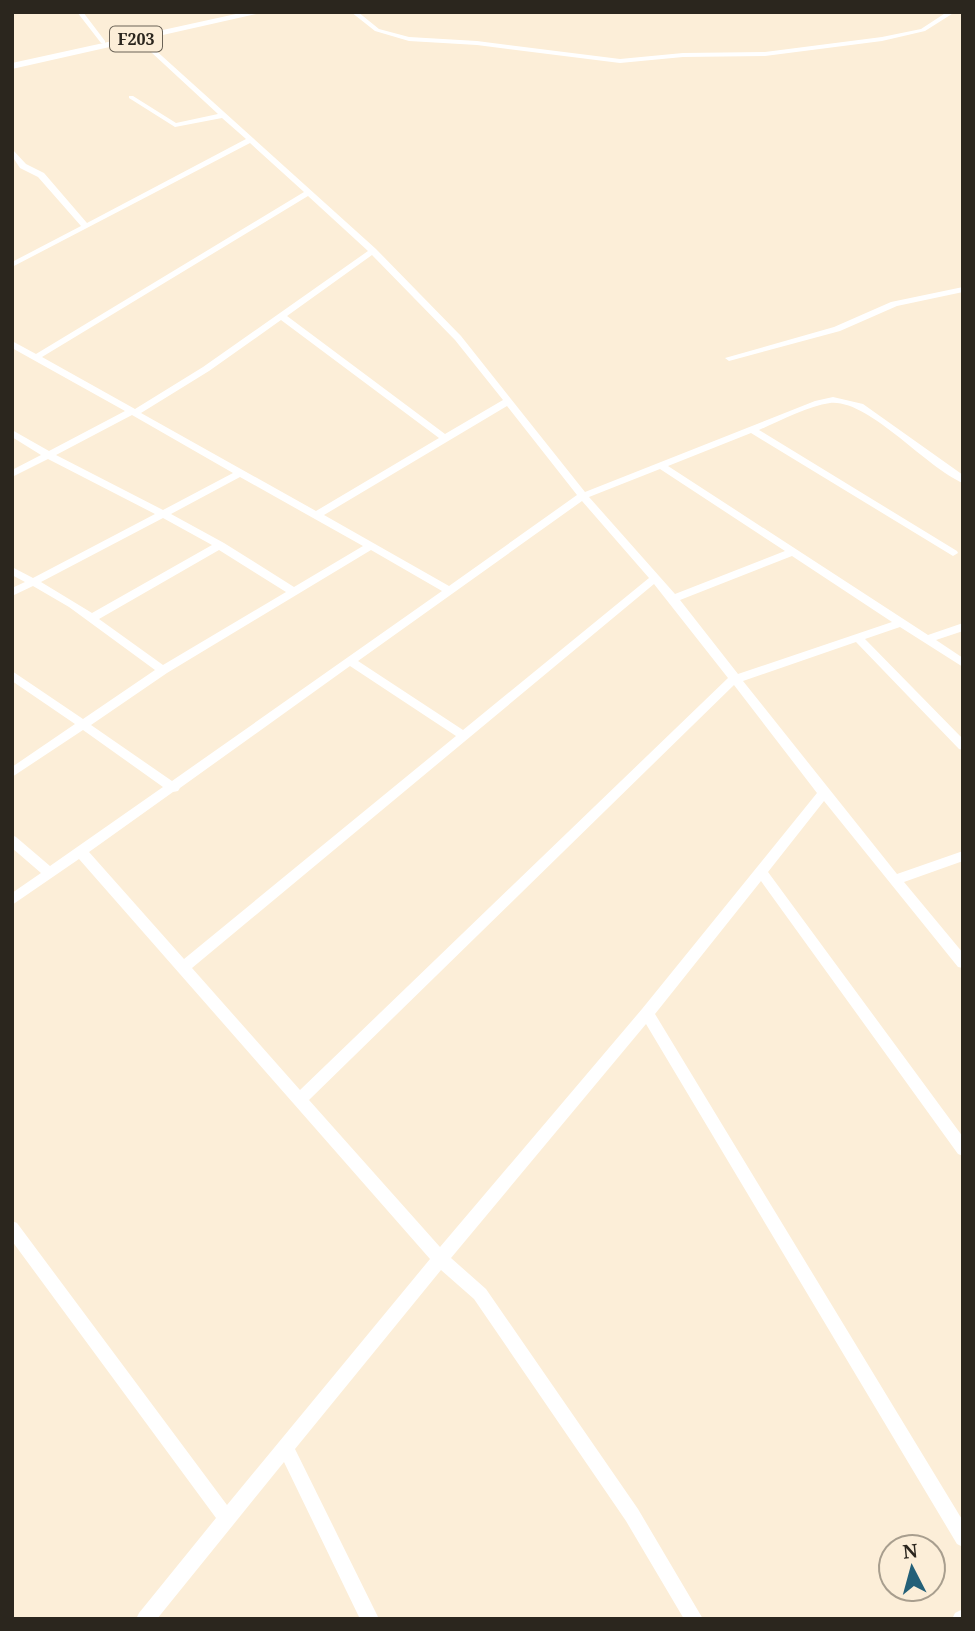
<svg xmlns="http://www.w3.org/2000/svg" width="975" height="1631" viewBox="0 0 975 1631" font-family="'Noto Serif',serif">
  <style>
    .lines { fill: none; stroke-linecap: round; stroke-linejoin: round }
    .minor { fill: #fff; fill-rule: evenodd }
    .primary { fill: #fff; fill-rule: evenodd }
    .labels { text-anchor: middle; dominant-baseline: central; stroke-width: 7; stroke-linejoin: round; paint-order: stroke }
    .shield { fill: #fceed8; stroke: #6a6256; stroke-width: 2 }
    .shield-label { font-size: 16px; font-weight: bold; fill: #2b261e }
  </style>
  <rect width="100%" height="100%" fill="#fceed8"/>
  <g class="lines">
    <path class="minor" d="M77,12h6l22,29v2h-4z
      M351,12h7l21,17 30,8 68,4 143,18 63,-6 82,-1 117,-15 39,-8 26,-17h8l-30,19 -43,10 -117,15 -82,1 -63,6 -143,-18 -68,-4 -34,-10z
      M138,38h4l234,211 85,87 124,156 230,-91 18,-4 30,7 100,71v8c-37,-15 -94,-84 -133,-80 -22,3 -50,18 -71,27l198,121 1,2 -5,3 -202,-123 -83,33 260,169 35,-12v8l-27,9 27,18v9l-63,-40 -35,12 98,100v11l-4,-1 -103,-107 -113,39 154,193 66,-23v10l-59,21 59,71v15l-5,-1 -134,-166 -56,71 195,265v19l-5,-2 -197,-273 -106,133 308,507v26l-6,-3 -311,-520 -195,234 35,31 152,220 65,110h-19l-58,-98 -152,-222 -33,-29 -146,179 84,170h-19l-76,-157 -127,157h-21l3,-6 77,-95 -204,-277v-20l5,2 210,282 203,-246 -351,-400 -67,46v-12l29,-20 -29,-25v-13l4,2 34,29 113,-79 -80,-57 -71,47v-10l63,-43 -63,-43v-10l71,48 72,-49 -86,-63 -36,-21 -21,10v-8l13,-6 -13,-7v-8l21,11 122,-64 -107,-55 -36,18v-7l29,-15 -29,-18v-7l37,21 76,-40 -113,-63v-7l24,13 268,-162 -54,-49 -238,124v-5l69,-36 -43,-49 -18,-9 -8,-12v-7l14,15 18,9 43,50 159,-84 -24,-21 -47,9 -46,-29v-2h4l43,27 42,-9 -80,-74zM308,196l60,55 -165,116 -68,42 -93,-52zM372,255l83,85 48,60 -58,34 -158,-118zM281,320l158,118 -123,73 -175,-98 68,-42zM507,406l70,89 -128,91 -125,-71zM132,415l101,58 -70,37 -107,-55zM660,469l125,82 -110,43 -86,-97zM240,477l123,69 -69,41 -70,-44 -53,-29zM582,501l67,77 -186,152 -105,-69zM163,518l49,27 -120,68 -51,-31zM219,550l67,42 -123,73 -64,-46zM371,550l71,41 -270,190 -81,-56 76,-52zM792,556l100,66 -154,52 -58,-74zM654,584l74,94 -428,412 -108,-122zM350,666l106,70 -272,223 -95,-107 84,-60 5,-1 2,-3zM734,685l83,108 -175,216 -202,238 -131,-147z
      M963,287v5l-66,14 -57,25 -111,30 -4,-3 109,-31 57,-25z
      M963,1609v10h-11l3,-6z"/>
    <path class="primary" d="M245,12h20l-253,57v-6z"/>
  </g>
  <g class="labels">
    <rect class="shield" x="110" y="26.5" width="52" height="25" rx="5"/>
    <g class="shield-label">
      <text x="136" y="39">F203</text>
    </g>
  </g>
  <rect width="975" height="1631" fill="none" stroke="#2b261e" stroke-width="28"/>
  <g transform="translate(912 1568) rotate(354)"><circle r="33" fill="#fceed8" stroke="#a89e8e" stroke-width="2"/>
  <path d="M0-5L12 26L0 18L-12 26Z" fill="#246078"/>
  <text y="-10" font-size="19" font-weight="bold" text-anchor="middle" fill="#2b261e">N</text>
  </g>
</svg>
